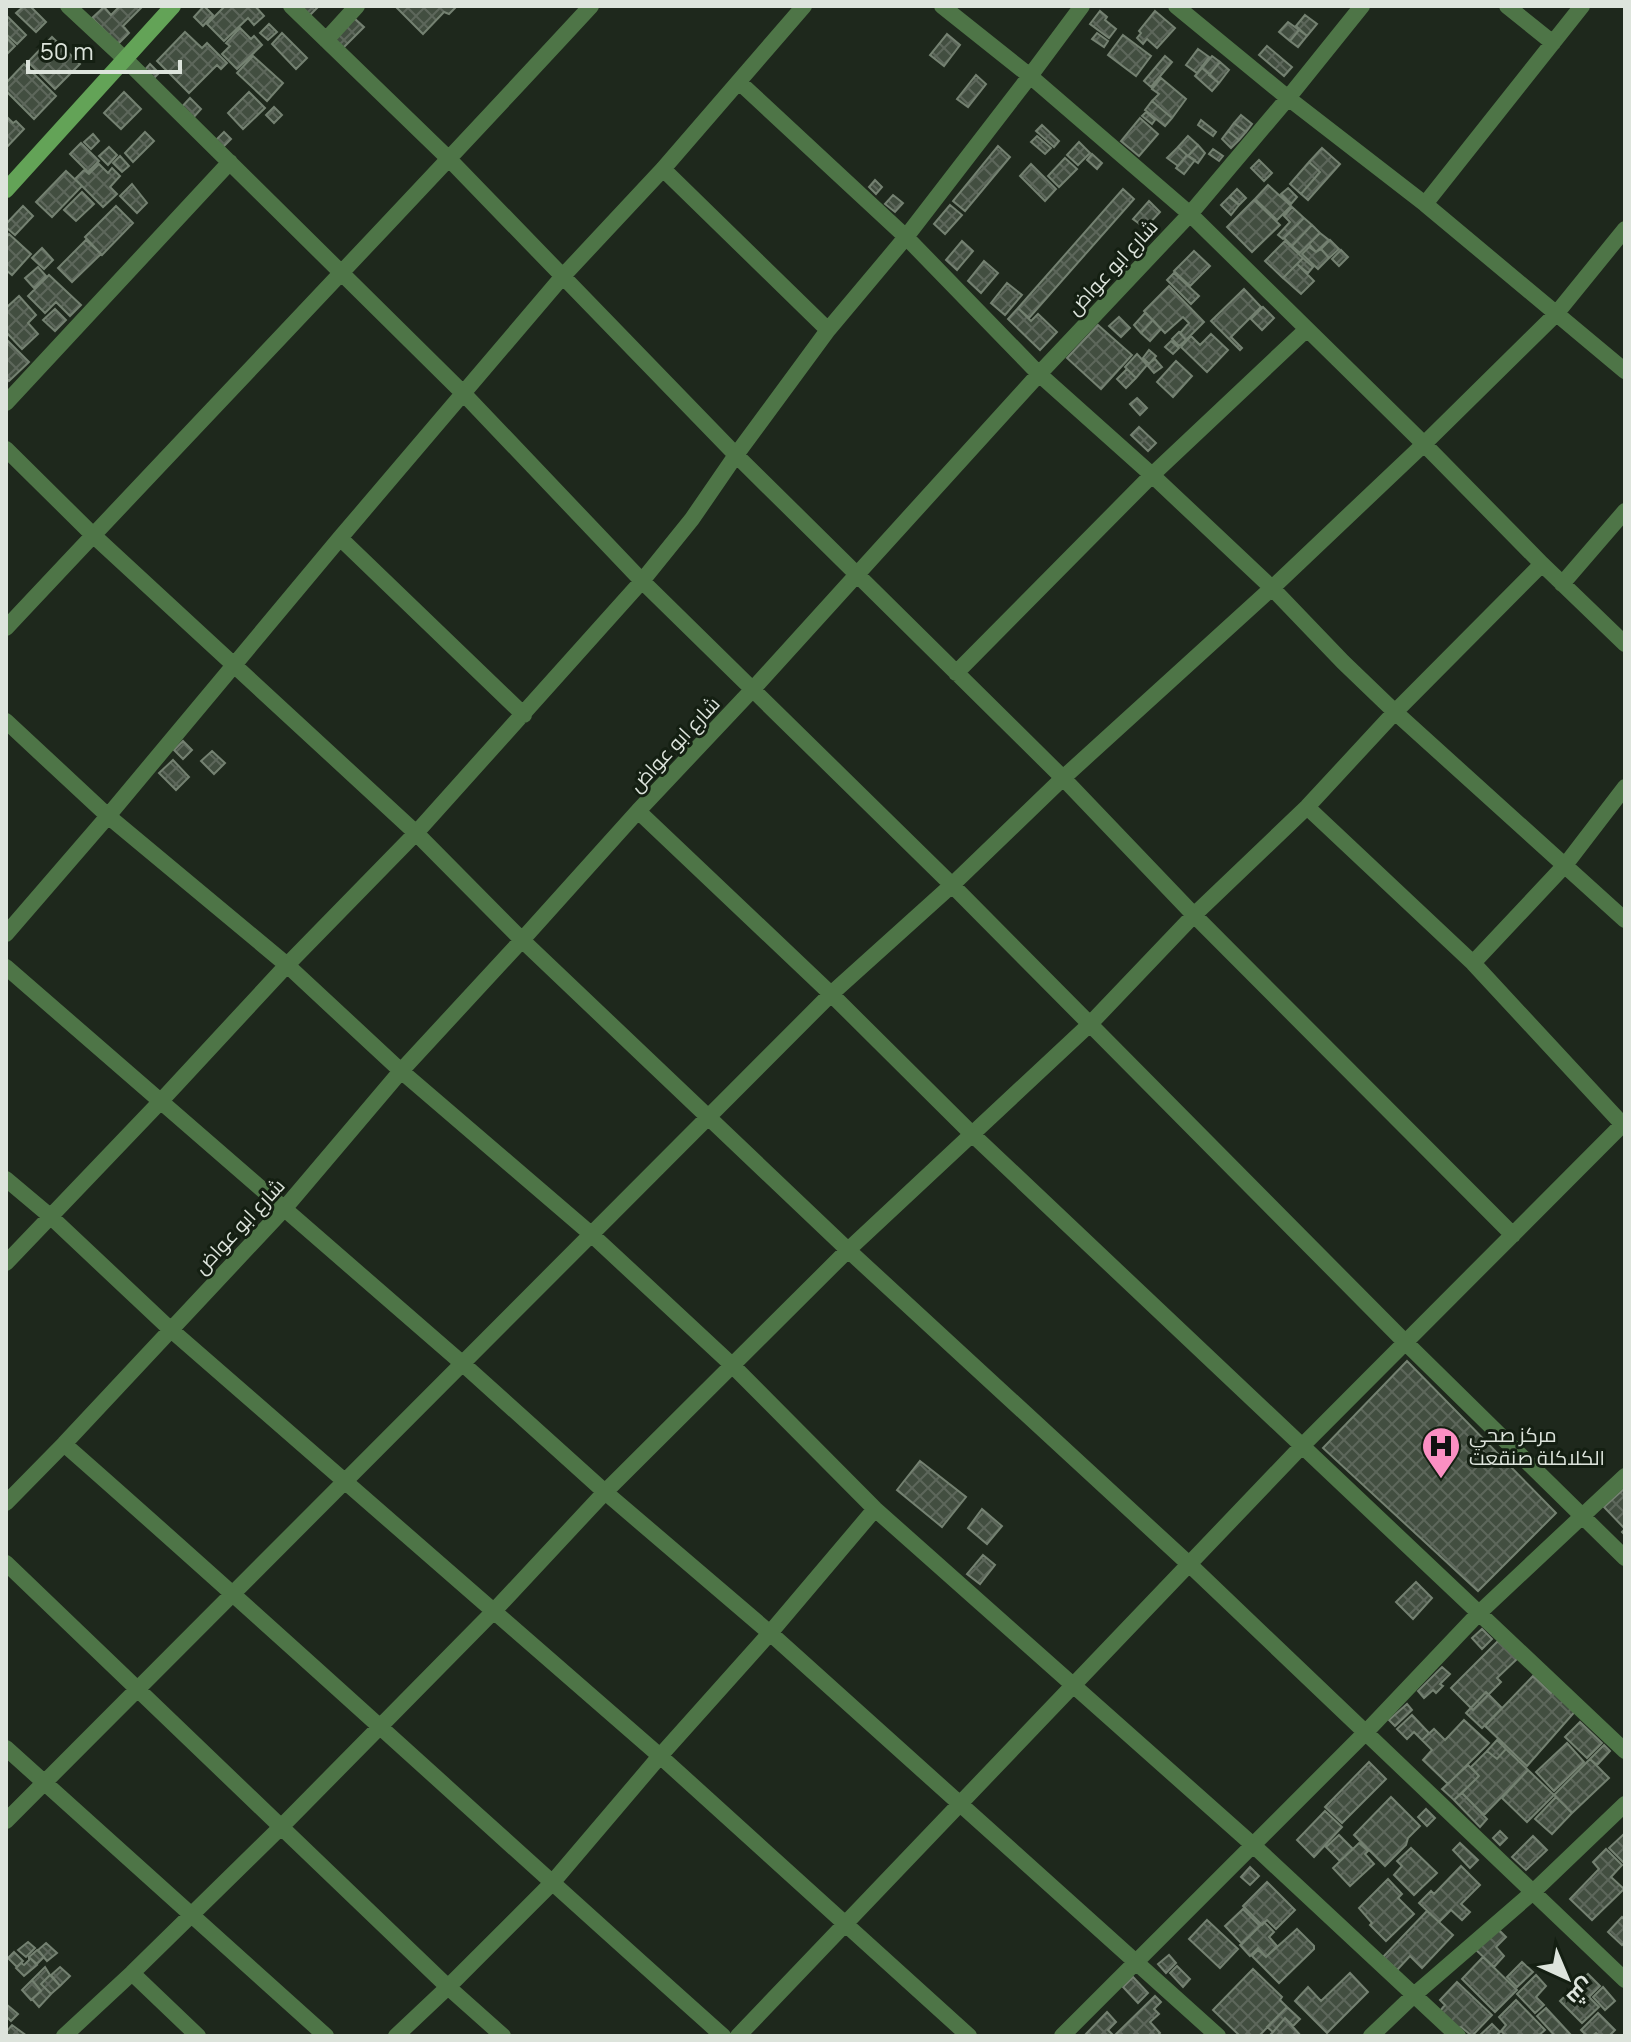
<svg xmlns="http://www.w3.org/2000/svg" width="1631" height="2042" viewBox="0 0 1631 2042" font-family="Manrope,Cairo,sans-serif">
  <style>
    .building { fill: url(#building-cross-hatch); stroke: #748171; stroke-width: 2 }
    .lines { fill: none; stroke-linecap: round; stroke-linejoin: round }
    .street { stroke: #4e7547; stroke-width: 16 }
    .secondary { stroke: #63a357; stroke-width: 16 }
    .labels { text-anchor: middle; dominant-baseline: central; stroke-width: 6; stroke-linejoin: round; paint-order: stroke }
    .street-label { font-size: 20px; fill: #dde4dc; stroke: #141f12 }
    .poi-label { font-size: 20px; fill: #dde4dc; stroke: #141f12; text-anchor: start }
  </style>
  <defs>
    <pattern id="building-cross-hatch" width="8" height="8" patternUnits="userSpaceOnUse" patternTransform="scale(2)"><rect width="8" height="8" fill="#424e40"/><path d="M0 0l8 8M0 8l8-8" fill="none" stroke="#5d675b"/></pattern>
  </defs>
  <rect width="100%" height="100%" fill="#1e281c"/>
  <path class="building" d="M24,6h6l16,16 -10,10 -20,-19z
    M120,6h23l-20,20 6,7 -11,11 -26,-26 12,-11 7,8z
    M204,6l9,9 -10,11 -9,-9z
    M225,6h30l9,10 -10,9 -6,-7 -24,23 -17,-17z
    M301,6h18l-9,9z
    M395,6h62l-8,8 -5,-2 -21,22z
    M1100,11l7,6 -2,3 11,9 -7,9 -19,-14z
    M1155,11l20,17 -18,20 -10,-9 -4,5 -6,-6 4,-5 -2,-2z
    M1305,15l12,9 -10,12 -11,-10z
    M8,17l18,18 -9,9 -11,-10v-14z
    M354,18l10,9 -24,24 -9,-10z
    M1288,22l11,8 -9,11 -11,-9z
    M269,24l8,8 -9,8 -8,-7z
    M240,28l11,11 3,-3 8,9 -25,24 -15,-15 8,-8 -4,-3z
    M1299,30l8,6 -9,11 -8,-6z
    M185,32l17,16 5,-5 20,20 -6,6 -4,-4 -28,28 -32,-32z
    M282,33l25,25 -11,11 -24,-25z
    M1097,33l11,8 -4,6 -12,-8z
    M947,34l13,11 -16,21 -14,-11z
    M1123,35l28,21 -15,20 -28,-21z
    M6,37l9,9 -9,9z
    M52,37l28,27 -25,25 -27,-27z
    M1267,46l25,21 -8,9 -25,-21z
    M1198,49l11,8 -12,16 -11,-8z
    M253,56l30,27 -16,18 -30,-28z
    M1165,56l7,6 -21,25 -7,-6z
    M1212,56l8,6 -10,12 -8,-6z
    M1220,62l9,8 -10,13 -10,-8z
    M24,64l32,32 -22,23 -28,-28v-8z
    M150,64l9,9 -8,8 -8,-9z
    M1202,68l17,15 -7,8 -17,-15z
    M976,75l10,9 -18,23 -11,-8z
    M1161,78l25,21 -14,19 -20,-17 7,-7 -7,-5z
    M124,92l17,17 -20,20 -17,-16z
    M249,92l16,16 -22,21 -15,-16z
    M190,98l11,11 -10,11 -12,-10z
    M1152,101l20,17 -7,8 -20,-16z
    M274,107l8,8 -8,8 -8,-8z
    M1146,112l9,8 -3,4 -10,-8z
    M1241,115l11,9 -6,8 -12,-9z
    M6,116l7,7 3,-2 8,8 -18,19z
    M1140,118l18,16 -19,22 -18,-15z
    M1201,120l15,12 -3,4 -15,-11z
    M1234,123l12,9 -7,8 -11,-9z
    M1042,125l17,16 -5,6 -18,-16z
    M1228,131l11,9 -8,8 -9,-9z
    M145,132l9,9 -21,21 -8,-9z
    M224,132l7,7 -8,8 -7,-7z
    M93,134l6,7 -8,8 -7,-7z
    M1037,136l14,12 -6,6 -14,-12z
    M1188,136l10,9 -10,11 -10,-9z
    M1079,142l11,11 -12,12 -11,-10z
    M81,143l18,18 -11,11 -18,-18z
    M1198,145l7,8 -7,10 -10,-7z
    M998,146l12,11 -45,54 -12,-10z
    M109,147l8,8 -9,10 -9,-9z
    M1178,147l9,8 -9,11 -11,-8z
    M1322,148l18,16 -32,36 -7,-6 19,-22 -11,-10z
    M1213,149l10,7 -4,5 -10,-7z
    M1092,154l10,9 -5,6 -10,-9z
    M1187,155l8,5 -11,14 -8,-6z
    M120,156l9,10 -7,6 -9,-9z
    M1065,158l12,11 -18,18 -11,-11z
    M1259,160l13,13 -8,8 -13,-13z
    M1309,162l11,10 -19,22 -11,-10z
    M99,164l9,9 4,-5 8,8 -10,11 7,7 -14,13 -28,-28 9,-9 5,4z
    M1031,164l25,25 -11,12 -25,-25z
    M66,171l16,15 -30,31 -16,-15z
    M875,180l7,7 -6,7 -7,-7z
    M132,184l15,19 -10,10 -17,-17z
    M1268,185l23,21 -14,14 -22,-21z
    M1288,188l9,9 -6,7 -10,-10z
    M1123,189l11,10 -105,119 -11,-10z
    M1237,189l9,9 -7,7 -9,-9z
    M82,192l12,12 -18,17 -12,-11z
    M893,195l10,8 -8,9 -10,-8z
    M1229,197l10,8 -8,10 -10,-10z
    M1254,200l26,25 -28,27 -25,-25z
    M1149,201l11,11 -15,16 -12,-9z
    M950,205l12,10 -17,19 -11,-10z
    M23,206l10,10 -18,19 -9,-8v-3z
    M116,206l17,17 -31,32 -17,-18z
    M1292,207l12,11 -21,21 -5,-4 12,-13 -6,-6z
    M1304,218l8,7 -20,21 -8,-8z
    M1312,225l8,8 -20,20 -8,-7z
    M1320,233l9,7 -13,12 -7,-8z
    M9,234l22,20 -19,21 -6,-5v-32z
    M86,240l15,14 -29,28 -14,-14z
    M1330,240l9,9 -10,9 -8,-9z
    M962,241l11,10 -16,19 -11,-10z
    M1285,241l18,17 -20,20 -18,-17z
    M1309,247l7,5 5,-3 8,9 -11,11 -16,-15z
    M42,248l11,12 -9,9 -12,-11z
    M1341,250l7,7 -9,9 -7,-7z
    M1194,251l16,15 -20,20 -16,-15z
    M1303,258l10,9 -5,6 -11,-9z
    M984,261l14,12 -17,20 -13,-12z
    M1297,264l17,17 -13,13 -18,-16z
    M38,267l8,9 -12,12 -9,-10z
    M1174,273l25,23 -8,8 -24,-24z
    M49,275l32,30 -11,11 -14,-14 -11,11 -17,-17z
    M1007,283l15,12 -17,20 -14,-12z
    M1169,286l35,36 -18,18 -6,-7 9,-10 -6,-6 -18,16 -21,-22z
    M1244,289l17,18 -30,30 11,11 -2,2 -29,-29z
    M19,296l17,19 -8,8 10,11 -16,15 -16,-17v-24z
    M1263,307l11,11 -12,12 -11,-11z
    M1018,308l13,13 7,-7 19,18 -17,18 -32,-31z
    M55,309l11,11 -11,11 -12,-11z
    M1145,313l8,7 -12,13 -7,-8z
    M1119,317l11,11 -9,9 -12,-11z
    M1153,320l8,9 -11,12 -9,-8z
    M1098,325l34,30 -31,34 -34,-31z
    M1179,332l7,8 -7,6 -7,-7z
    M1211,334l17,16 -21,22 -26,-25 10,-11 9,9z
    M6,339l23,23 -20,19 -3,-4z
    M1171,341l8,7 -6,6 -8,-7z
    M1149,350l7,6 -7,8 -6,-6z
    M1137,354l10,11 -11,13 -11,-11z
    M1155,359l7,8 -8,6 -7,-8z
    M1176,361l16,15 -19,21 -16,-15z
    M1127,369l9,9 -10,10 -9,-9z
    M1137,398l10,10 -7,7 -10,-11z
    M1139,427l17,16 -8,8 -17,-16z
    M183,741l9,9 -9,9 -9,-9z
    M212,751l13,12 -11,11 -13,-13z
    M173,760l16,17 -13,13 -17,-17z
    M1407,1361l149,152 -78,78 -155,-143z
    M920,1461l46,36 -24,30 -45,-37z
    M1625,1488v47l-3,-3 3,-3 -21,-22z
    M982,1509l20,17 -15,18 -19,-16z
    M983,1555l12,10 -15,19 -13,-10z
    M1416,1582l16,16 -19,21 -17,-17z
    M1482,1629l10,10 -10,10 -10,-11z
    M1499,1640l19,18 -21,20 4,4 -28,28 -22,-22z
    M1442,1667l8,7 -10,10 3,2 -7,7 -3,-3 -9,8 -6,-7z
    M1533,1676l18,17 6,-6 21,21 -51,58 -42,-40z
    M1486,1692l16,16 -20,20 -16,-15z
    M1407,1704l5,6 -17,16 -6,-6z
    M1412,1715l17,18 -7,7 -8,-8 -7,7 -10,-10z
    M1464,1720l25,23 -41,41 -25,-24 9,-10 -10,-10 12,-11 11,11z
    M1580,1722l22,21 -15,15 -22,-21z
    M1497,1740l9,9 -9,10 -10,-8z
    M1567,1743l17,19 -30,29 -18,-19z
    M1604,1745l6,6 -13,14 -7,-6z
    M1506,1749l22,21 -44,45 -22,-22 17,-17 -8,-9 16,-16 10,8z
    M1590,1759l19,19 -37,35 -18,-18z
    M1369,1762l17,17 -44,44 -17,-16z
    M1468,1765l11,11 -25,24 -12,-11z
    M1528,1770l26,25 -27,27 -25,-24z
    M1462,1793l25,26 -7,8 -26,-27z
    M1391,1797l29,29 -12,12 -2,7 -21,21 -31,-31z
    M1556,1797l16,16 -20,21 -17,-15z
    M1426,1809l9,9 -8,8 -9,-9z
    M1325,1811l17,16 -28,30 -17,-17z
    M1500,1831l7,7 -7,7 -7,-7z
    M1625,1833v31l-16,-16z
    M1339,1835l14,14 -13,12 -14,-14z
    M1533,1836l14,14 -21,20 -14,-13z
    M1359,1843l9,8 -3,3 9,10 -24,22 -17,-18z
    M1460,1843l18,17 -8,8 -17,-18z
    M1411,1848l26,25 -23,22 -20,-20 8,-9 -5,-5z
    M1606,1849l16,16 -11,12 13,12 -32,31 -22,-21 29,-30 -6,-7z
    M1461,1866l19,19 -19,19 9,8 -8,8 -11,-10 -12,12 -20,-19 12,-12 3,3z
    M1250,1867l9,9 -9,9 -9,-8z
    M1388,1879l14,15 -4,4 16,16 -28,27 -16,-16 2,-2 -13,-15z
    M1267,1882l28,28 -19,19 -9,-9 -5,5 -19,-19z
    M1243,1909l17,17 -18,18 -17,-18z
    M1427,1911l26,24 -31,33 -12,-12 -13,14 -14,-13z
    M1622,1917l3,3v22l-3,3 -14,-13z
    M1207,1920l31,29 -18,19 -31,-29z
    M1264,1922l10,10 -5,5 8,9 -11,11 -8,-9 -8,8 -10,-11z
    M1496,1927l10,10 -10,10 8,9 -10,11 -19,-18z
    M1297,1929l17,17v3l-35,34 -27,-27 6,-6 8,7z
    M28,1942l7,6 -9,9 -8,-7z
    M46,1943l11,10 -10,8 -9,-11z
    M37,1950l7,7 -7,7 -8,-7z
    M14,1952l9,9 -6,6 -9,-9z
    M1169,1955l7,8 -10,10 -8,-9z
    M29,1957l8,8 -13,11 -8,-8 5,-5 3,2 5,-5z
    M1483,1957l34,33 -22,22 -33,-33z
    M1522,1962l11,10 -16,15 -10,-10z
    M1177,1966l13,13 -7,8 -13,-14z
    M45,1967l5,8 -9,9 10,10 -12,13 -7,-8 9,-8 -9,-11z
    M60,1967l10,9 -10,10 -9,-11z
    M1253,1969l29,28 -2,3 7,7 -28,29h-19l-27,-26z
    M1350,1973l18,19 -41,41 -32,-32 13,-14 13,14z
    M1588,1974l12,12 -11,11 10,10 -17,16 -22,-22z
    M50,1975l10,11 -9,8 -10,-10z
    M1536,1975l10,11 -10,11 8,8 -9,8 -18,-19z
    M1133,1977l15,16 -10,10 -15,-16z
    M32,1980l9,11 -10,9 -9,-10z
    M1457,1982l35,33 -20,21 -11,-9 -3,1 -18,-17 5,-6 -5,-5z
    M1603,1987l12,14 -10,9 -12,-13z
    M1155,1996l6,6 -7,7 5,5 -9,8 10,11 -3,3h-43z
    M1516,2000l29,30 -7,6h-32l-5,-5 5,-6 -7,-8z
    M6,2004l12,10 -7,7 -5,-5z
    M1287,2007l13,12 -7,7 -8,-8 -12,14 -6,-5z
    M1546,2008l25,27 -1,1h-15l-18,-20z
    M1107,2012l9,10 -8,8 4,4 -2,2h-26z
    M1598,2013l17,17 -6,6h-10l-3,-3 -4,3h-5l-6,-6z
    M1285,2018l16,18h-32l4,-4z
    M1492,2024l8,8 -4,4h-17z
    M12,2025l15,11h-21v-4z"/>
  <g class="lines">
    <path class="street" d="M68,6l58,54 338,334 178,187 310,304 452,456 221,217
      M291,6l158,153 287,296 327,323 131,137 319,320
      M942,6l88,70 160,138 234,230 118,120 83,80
      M1176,6l112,92 137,106 200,167
      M1507,6l46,37
      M326,40l31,-34
      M739,82l167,155 133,137 113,101 120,113 71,74 52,50 230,208
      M663,169l165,161
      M1425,204l157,-198
      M6,403l224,-241
      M6,449l87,86 323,298 106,107 326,310 342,315 435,415
      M340,538l184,177
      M1562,584l63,-73
      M6,628c195,-208 392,-413 585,-622
      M956,673l196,-198 155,-146
      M6,721l102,95 179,149 114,106 190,163 141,131 143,144 378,336 205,191
      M1307,807l166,156 152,164
      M638,811l193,183 142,141 652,616
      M6,934l102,-118 232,-278 223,-262 100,-107 141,-163
      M1473,963l93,-99 59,-77
      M6,967l457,397 142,128 165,141 448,403
      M6,1179l44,37 120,113 490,427 309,280
      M6,1263l154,-161 127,-137 129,-132 226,-252 50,-62 44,-64 92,-125 78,-93 124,-161 52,-70
      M64,1444c222,195 438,395 659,592
      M6,1503l58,-59 220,-235 117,-138 121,-131 116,-129 115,-122 286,-315 151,-160 98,-116 74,-92
      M6,1563l442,424 55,49
      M6,1748l320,288
      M6,1821l825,-827 121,-109 111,-107 209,-190 152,-144 132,-130 69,-85
      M132,1973l66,63
      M64,2036l68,-63 150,-147 211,-214 112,-120 243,-242 242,-226 104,-109 113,-108 88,-95 147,-148
      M396,2036l52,-49 104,-104 108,-127 110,-123 105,-124
      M738,2036l564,-590 323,-324
      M1062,2036l304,-304 113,-119 146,-137
      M1371,2036l43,-41 119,-103 92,-88"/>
    <path class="secondary" d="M6,190l167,-184"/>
  </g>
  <defs>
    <g id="hospital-pin" transform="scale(2)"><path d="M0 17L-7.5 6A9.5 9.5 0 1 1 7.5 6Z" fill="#fb8fc3" stroke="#141f12"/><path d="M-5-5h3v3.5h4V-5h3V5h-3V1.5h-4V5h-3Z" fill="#111"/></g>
  </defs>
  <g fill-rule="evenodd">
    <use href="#hospital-pin" x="1441" y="1446"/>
  </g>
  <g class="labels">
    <g class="street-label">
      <text transform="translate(1112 267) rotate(-47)">شارع ابو عواض</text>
      <text transform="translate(674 744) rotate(-47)">شارع ابو عواض</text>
      <text transform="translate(239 1226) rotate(-47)">شارع ابو عواض</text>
    </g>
    <g class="poi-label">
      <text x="1469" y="1434">مركز صحي<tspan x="1469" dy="23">الكلاكلة صنقعت</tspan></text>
    </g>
  </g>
  <rect width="1631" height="2042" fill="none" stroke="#dde4dc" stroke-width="16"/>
  <g transform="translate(1567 1978) rotate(136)" stroke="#141f12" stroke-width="6" paint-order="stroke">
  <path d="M0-6L14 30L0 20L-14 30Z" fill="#dde4dc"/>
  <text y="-12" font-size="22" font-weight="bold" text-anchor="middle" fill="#dde4dc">ش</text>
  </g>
  <path d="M28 60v12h152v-12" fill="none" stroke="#dde4dc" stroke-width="4"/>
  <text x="40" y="60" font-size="24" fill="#dde4dc" stroke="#141f12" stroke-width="6" paint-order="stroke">50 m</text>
</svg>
